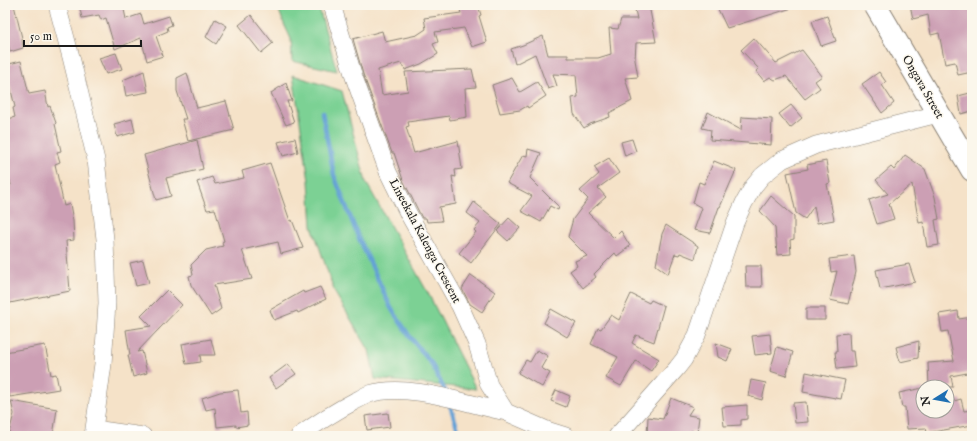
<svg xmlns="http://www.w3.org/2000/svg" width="977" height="441" viewBox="0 0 977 441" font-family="'IM FELL English',serif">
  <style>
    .green { fill: #7cd194; stroke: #4c7658 }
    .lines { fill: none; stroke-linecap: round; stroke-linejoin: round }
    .stream { stroke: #64a1d5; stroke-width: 4.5 }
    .building { fill: #cc9fb4 }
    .street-casing { stroke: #887f72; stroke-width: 18 }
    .secondary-casing { stroke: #887f72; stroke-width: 24 }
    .street { stroke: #fff; stroke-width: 17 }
    .secondary { stroke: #fff; stroke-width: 22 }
    .labels { text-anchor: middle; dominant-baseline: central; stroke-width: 3; stroke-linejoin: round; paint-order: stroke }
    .street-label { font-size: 12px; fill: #1c1c1c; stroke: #fbf7ec }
  </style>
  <rect width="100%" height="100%" fill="#fbf7ec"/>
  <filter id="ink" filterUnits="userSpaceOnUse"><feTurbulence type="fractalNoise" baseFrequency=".025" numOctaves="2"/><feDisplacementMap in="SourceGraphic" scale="8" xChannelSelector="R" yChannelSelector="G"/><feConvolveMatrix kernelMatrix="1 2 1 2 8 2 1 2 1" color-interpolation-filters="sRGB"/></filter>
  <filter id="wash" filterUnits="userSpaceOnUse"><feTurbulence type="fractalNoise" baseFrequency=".012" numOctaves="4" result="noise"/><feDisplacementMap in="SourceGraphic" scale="16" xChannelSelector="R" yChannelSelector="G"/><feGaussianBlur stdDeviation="0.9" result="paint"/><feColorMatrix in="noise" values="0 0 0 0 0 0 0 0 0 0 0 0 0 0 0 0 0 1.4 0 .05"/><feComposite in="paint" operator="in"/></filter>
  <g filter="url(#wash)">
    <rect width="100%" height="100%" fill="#f5e2c8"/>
    <path class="green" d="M277,5h41l19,66 -45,-10 -1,-22 -7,-15z
      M293,75l49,16 24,91 63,113 47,94 -101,-10 -6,-29 -34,-57 -23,-67 -3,-45z"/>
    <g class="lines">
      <path class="stream" d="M322,112l12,63 23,59 34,74 19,29 21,26 15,30
        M449,402l11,34"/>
    </g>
    <g id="blocks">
      <path class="building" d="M5,5h9l8,33 1,10 -13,4 -5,-20z
        M79,5h44l3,14 15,-5 3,10 25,-8 3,9 -5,2 1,4 -12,5 7,20 -16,5 -6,-23 -26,11 -9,-31 -5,2 -2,-5 -17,3z
        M465,5h13l3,10 -2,1 8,26 -15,5 -8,-19 -29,4 3,10 -5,2 5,10 -17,10 -16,6 -1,-4h-2l-1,-3 -23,7 4,25 26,-4 -3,-19 67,-3 4,18 -11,1 2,29 -17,3 -1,-4 -41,6 1,4 -3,1 8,26 44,-12 4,28 -7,1 1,7 -4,-1 4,28 -17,3 3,14 -15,1 -1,-4h-4l-19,-38 -9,-27h-2l-29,-79 -10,-35 29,-8 3,11 32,-7 9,-6 -2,-11 37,-5 -2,-6z
        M634,5h15l7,37 -20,1 -1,17 3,17 -13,1 7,23 -23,12 1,4 -20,7 -6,4 -10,-14 -2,-16 6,-1 -2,-22 -23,-1 4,12 -9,3 -13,-35 -20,10 -4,-15 12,-4 20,-9 5,19h20v3h30l13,-4 -2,-26 9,1 3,-10h16z
        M716,5h76v3l-65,20z
        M910,5h62v67l-14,3 -3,-13 -10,2 -6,-31 -8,2 -3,-20 -15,4z
        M251,15l22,28 -12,10 -22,-28z
        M827,16l9,25 -15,5 -9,-25z
        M215,19l12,7 -11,18 -10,-7z
        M754,38l22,25 26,-13 20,26 -7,5 5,7 -15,11 -19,-23 -11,4 -5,-3 -6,4 -8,-10 3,-2 -18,-19z
        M116,53l6,16 -16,5 -7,-16z
        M21,61l8,33 16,-3 3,16 2,-1 6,17 -1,1 6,27 -4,1 3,10 -5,2 9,42 6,-2 3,17 1,19 -8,1 4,50 -65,13v-118l6,-1 -6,-23v-42l10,-3 -2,-9 2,-1 -10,-42z
        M144,71l4,21 -22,4 -3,-16z
        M879,72l7,10 -4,3 12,18 -12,10 -20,-29z
        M187,73l10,35 29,-7 8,29 -46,11 -6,-22h4l-9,-28v-13z
        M512,78l8,14 17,-10 9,14 -18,12 -1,-2 -7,4 -20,3 -8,-28z
        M286,83l6,18h-5l7,21 -8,3 -15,-32z
        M970,93l2,7v11l-11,3 -3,-18z
        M791,105l11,13 -12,10 -11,-14z
        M708,112l33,18 1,-13 30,2 -1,26 -61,-5 1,-10 -9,-2z
        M132,119l3,13 -18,5 -3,-13z
        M295,138l3,14 -15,4 -5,-14z
        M632,139l4,12 -11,5 -4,-14z
        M197,140l6,29 -37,9 5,18 -15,4 -12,-45z
        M528,149l13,4 -11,25 29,29 -1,3 -8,-4 -9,16 -20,-11 11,-15 -25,-13 16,-28 4,1z
        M905,155l20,14 10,28 4,22 -4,1 4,25 -12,2 -4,-25 -4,1 -7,-39 -23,20 5,15 -17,5 -8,-24 19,-6 -12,-14 15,-13 3,3z
        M609,158l10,15 -21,15 8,9 -18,16 26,25 7,-7 9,15 -13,10 -2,-3 -21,21 2,3 -13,11 -13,-17 7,-5 -2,-5 12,-5 -19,-19 5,-18 15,-20 -8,-8 19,-17 -5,-7z
        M714,161l22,9 -16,37h-1l-9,26 -16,-3 8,-22 -9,-5 6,-21 5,2z
        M826,161l4,22 -3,1 7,36 -17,3 -3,-17 -9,13 -9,-6 -9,-40 21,-4 -1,-4z
        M270,163l20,58 2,-1 11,28 -22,6 -3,-12 -36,8 10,29 -38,6 7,24 -10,7 -20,-31 -2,-9 4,-1 -2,-10 15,-15 17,-4 -1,-4 2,-1 -9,-32 -8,1 -10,-28 15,-5 3,7 29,-6 -2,-7z
        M771,196l23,20v23l-4,1 1,14 -14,1 -2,-28 -15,-16z
        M474,202l27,22 -30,39 -12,-10 17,-21 -2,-2 6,-7 -13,-10z
        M509,218l11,10 -12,13 -11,-10z
        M666,225l32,21 -3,13 -15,-6 -1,2 -4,-1 -7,20 -12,-9 6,-31z
        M854,256l2,16 -8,32 -18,-4 7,-29 -6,1 -2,-13z
        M143,260l6,23 -13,3 -6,-23z
        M909,264l6,18 -35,7 -4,-19z
        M745,266h16l1,21h-16z
        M471,275l24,17 -13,20 -12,-8 -8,-15z
        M320,287l6,12 -28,14 -1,-2 -23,9 -4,-10 33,-19 1,2z
        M167,290l15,15 -45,47 5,-1 5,22 -14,4 -5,-22h2l-4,-25 25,-4 -10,-10z
        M631,294l18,9 2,-3 13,6 -10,36 -18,-7 -4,8 27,16 -8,12 -15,-10 -15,25 -15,-8 12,-21 -27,-13 7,-16 3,1 10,-14 8,5z
        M806,308h19v12h-19z
        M551,309l25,14 -9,14 -23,-14z
        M958,311l1,8 13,-2v55l-21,4 2,11h-24l-1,-24 26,-2 -6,-30 -6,1 -3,-18z
        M849,333l1,18h3l2,16 -18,2 -2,-17h2l-1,-18z
        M770,334l2,19 -17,2 -3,-19z
        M211,339l4,16h-15l1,7 -15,2 -4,-20z
        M919,341l-1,17 -18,4 -4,-15z
        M716,343l16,6 -5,12 -9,-4z
        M45,345l6,30 5,-1 3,15 -49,8 -1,-3h-4v-42z
        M777,347l16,5 -7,24 -16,-5z
        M537,350l11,6 -7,12 9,5 -8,14 -24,-14 8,-13 4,2z
        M288,364l8,10 -20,14 -7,-10z
        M806,372l39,8 -4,19 -38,-7z
        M751,380l15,3 -4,17 -14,-4z
        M923,388v23h24v-8l14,-4 3,12 8,-1v15l-45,8 -1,-5 -19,1 -2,-22h-3l-3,-14z
        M238,390l3,23 6,-1 1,13 -12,2v-2l-19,2 -2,-19 -9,2 -4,-12 18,-6z
        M556,390l14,6 -4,11 -15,-6z
        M671,398l22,9 -5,8 11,2 -2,15 -6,-1v5h-44l1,-19 15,2z
        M11,401l46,8 -4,27h-45l6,-22z
        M806,402l2,20 -13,1 -2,-20z
        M747,405v14l-6,1v5l-17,1 -2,-19z
        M388,413l2,14 -23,3 -2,-14z"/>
    </g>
  </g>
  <g filter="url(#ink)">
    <use href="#blocks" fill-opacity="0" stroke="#887f72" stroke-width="1"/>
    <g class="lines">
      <g class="street-casing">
        <path id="street" d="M57,5l14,52 25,103 9,79 2,64 -4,61 -10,72
          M332,5l22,72 34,95 20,41 52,93 17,38 12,41 17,27 41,18 19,6
          M94,429l49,7
          M299,436c18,-13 37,-25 56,-35 5,-2 9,-5 14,-7 40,-12 97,10 137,18
          M617,436l60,-68 7,-9 13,-24 38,-112 9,-20 9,-16 9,-11 20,-16 34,-15 122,-31"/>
      </g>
      <g class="secondary-casing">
        <path id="secondary" d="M875,5l97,165"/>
      </g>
      <use href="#street" class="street"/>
      <use href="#secondary" class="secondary"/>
    </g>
  </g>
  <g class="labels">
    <g class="street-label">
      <text transform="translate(923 87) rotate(60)">Ongava Street</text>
      <text transform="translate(425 241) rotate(62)">Lineekala Kalenga Crescent</text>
    </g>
  </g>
  <rect width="977" height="441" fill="none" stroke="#fbf7ec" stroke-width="20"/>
  <g transform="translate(935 399) rotate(259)"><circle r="19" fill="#fbf7ec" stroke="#a29f99"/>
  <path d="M0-3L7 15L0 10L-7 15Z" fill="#1f6fb2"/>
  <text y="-6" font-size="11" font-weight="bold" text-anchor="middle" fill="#1c1c1c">N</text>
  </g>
  <path d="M24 40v6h117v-6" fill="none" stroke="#1c1c1c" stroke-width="2"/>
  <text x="30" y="40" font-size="12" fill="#1c1c1c" stroke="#fbf7ec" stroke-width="3" paint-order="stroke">50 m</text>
</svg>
